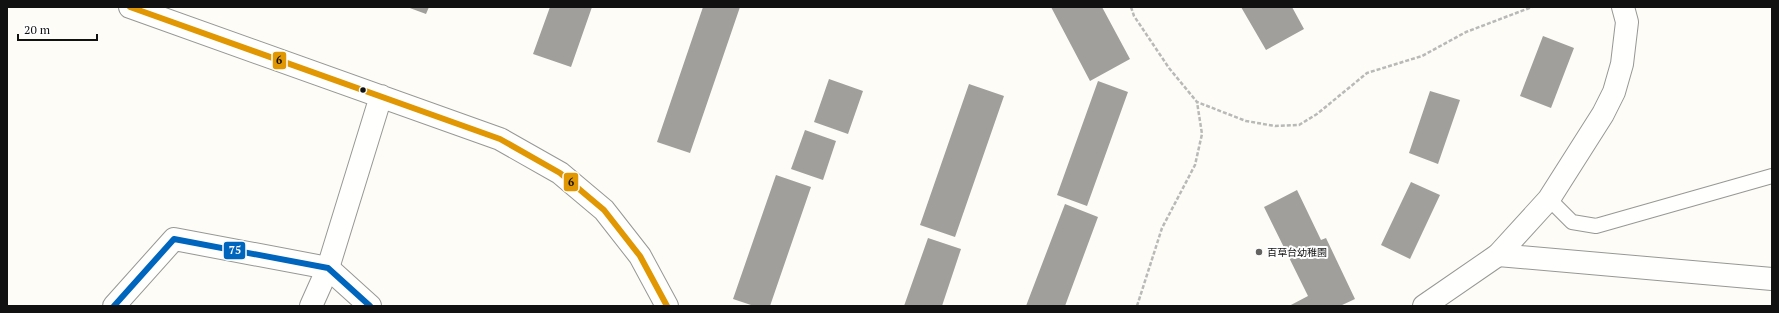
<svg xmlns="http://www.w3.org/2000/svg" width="1779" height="313" viewBox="0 0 1779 313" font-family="'PT Serif','Noto Sans JP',serif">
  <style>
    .building { fill: #a19f9c }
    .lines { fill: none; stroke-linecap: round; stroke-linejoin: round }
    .service-casing { stroke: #979795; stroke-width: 16 }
    .minor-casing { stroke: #979795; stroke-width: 24 }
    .tertiary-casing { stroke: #979795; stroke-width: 24 }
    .path { stroke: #b9b9b8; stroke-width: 2.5; stroke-dasharray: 4 2; stroke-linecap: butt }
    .service { stroke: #fffffe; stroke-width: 14 }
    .minor { stroke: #fffffe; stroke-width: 22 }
    .tertiary { stroke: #fffffe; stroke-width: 22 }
    .bus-1-casing { stroke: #fff; stroke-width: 9 }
    .bus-2-casing { stroke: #fff; stroke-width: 9 }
    .bus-1 { stroke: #0065bd; stroke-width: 6 }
    .bus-2 { stroke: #e09702; stroke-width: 6 }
    .bus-dot { fill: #111; stroke: #fff; stroke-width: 1.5 }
    .poi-dot { fill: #646362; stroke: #fff; stroke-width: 1.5 }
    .labels { text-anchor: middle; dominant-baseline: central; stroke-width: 4; stroke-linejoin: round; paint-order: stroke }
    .poi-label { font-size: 10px; fill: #111; stroke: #fff; text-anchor: start }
    .line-badge { stroke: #fff; stroke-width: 1.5 }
    .badge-label { font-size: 11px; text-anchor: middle; font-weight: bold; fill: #fff }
    .pale-badge-label { font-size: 11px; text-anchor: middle; font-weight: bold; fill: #111 }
  </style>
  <rect width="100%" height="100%" fill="#fdfcf7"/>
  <path class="building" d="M407,7h22l-3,7z
    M550,7h42l-21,60 -38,-13z
    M703,7h37l-50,146 -33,-11z
    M1051,7h51l28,52 -40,22z
    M1241,7h51l12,22 -38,21z
    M1543,36l31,12 -23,60 -31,-12z
    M829,79l34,12 -15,43 -34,-12z
    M1098,81l30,11 -41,114 -30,-11z
    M969,84l35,12 -49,141 -35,-12z
    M1430,91l30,9 -22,64 -29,-11z
    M805,130l31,11 -13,39 -32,-11z
    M776,175l35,12 -41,119h-16l-21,-7z
    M1411,182l29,13 -30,64 -29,-14z
    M1297,190l24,50 5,-2 29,61 -15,7h-51l19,-10 -44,-89z
    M1065,204l33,13 -33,89h-39z
    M928,238l33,11 -19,57h-38z"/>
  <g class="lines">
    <g class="service-casing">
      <path id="service" d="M1549,199l23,23 24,4 176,-50"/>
    </g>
    <g class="minor-casing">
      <path id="minor" d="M1498,255l274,24
        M114,306l60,-67 154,29 42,38"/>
    </g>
    <g class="tertiary-casing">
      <path id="tertiary" d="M130,7l370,132 60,34 44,37 36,46 27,50
        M311,306l17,-38 53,-172
        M1424,306l74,-51 51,-56 54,-85 11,-22 8,-28 5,-42 -4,-15"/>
    </g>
    <path class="path" d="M1131,7l3,9 35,52 28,34 49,19 29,5 24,-1 18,-11 50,-41 55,-17 44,-24 66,-25
      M1137,306l25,-78 33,-63 7,-31 -5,-32"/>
    <use href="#service" class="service"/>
    <use href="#minor" class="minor"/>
    <use href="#tertiary" class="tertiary"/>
    <g class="bus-1-casing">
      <path id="bus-1" d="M114,306l60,-67 154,29 42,38"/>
    </g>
    <g class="bus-2-casing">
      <path id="bus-2" d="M130,7l370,132 60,34 44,37 36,46 27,50"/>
    </g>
    <use href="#bus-1" class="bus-1"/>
    <use href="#bus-2" class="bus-2"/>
  </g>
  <circle class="bus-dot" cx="363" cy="90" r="3.5"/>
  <circle class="poi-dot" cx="1259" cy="252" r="4"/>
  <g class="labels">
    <g class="poi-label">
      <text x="1267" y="252">百草台幼稚園</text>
    </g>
  </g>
  <g class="line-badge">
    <rect x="272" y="51" width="15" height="19" rx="4" fill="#e09702"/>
    <rect x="563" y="172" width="16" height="20" rx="4" fill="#e09702"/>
    <rect x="223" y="241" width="23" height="19" rx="4" fill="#0065bd"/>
  </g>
  <g class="badge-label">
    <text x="235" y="254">75</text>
  </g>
  <g class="pale-badge-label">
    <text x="279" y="64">6</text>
    <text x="571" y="186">6</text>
  </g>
  <rect width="1779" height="313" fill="none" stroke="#111111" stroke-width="16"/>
  <path d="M18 34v6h79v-6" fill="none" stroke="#111111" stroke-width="2"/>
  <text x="24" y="34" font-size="12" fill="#111111" stroke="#ffffff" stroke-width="3" paint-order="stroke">20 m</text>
</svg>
